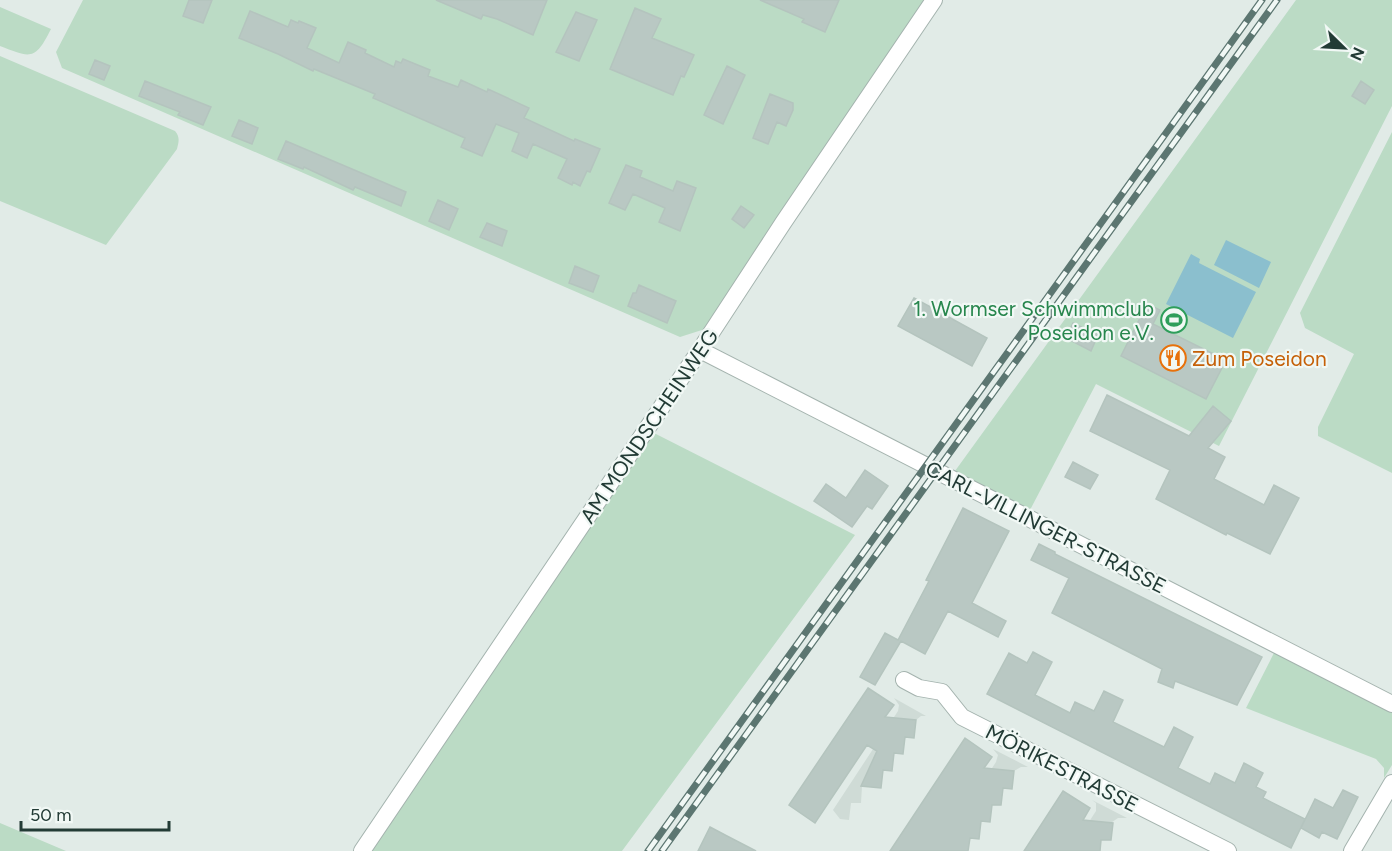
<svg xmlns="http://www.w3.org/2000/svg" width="1392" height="851" viewBox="0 0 1392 851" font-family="Figtree,sans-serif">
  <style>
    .built { fill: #cfdbd6 }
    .green { fill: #bbdbc5 }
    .water { fill: #8bbfce }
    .building { fill: #b9c8c3; stroke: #b4c4be; stroke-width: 1.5 }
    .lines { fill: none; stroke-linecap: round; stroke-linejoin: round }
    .street-casing { stroke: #a4b3ae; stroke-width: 18 }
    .street { stroke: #fff; stroke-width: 16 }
    .rail-casing { stroke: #5c7671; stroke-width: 7 }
    .rail { stroke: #f1f8f5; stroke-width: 4.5; stroke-dasharray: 14; stroke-linecap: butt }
    .labels { text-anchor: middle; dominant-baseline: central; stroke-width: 4.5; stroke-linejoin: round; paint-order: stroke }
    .leisure-label { font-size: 21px; fill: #27864d; stroke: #f1f8f5; text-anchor: end }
    .food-label { font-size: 21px; fill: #c56008; stroke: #f1f8f5; text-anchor: start }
    .street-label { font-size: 21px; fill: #223b35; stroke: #f1f8f5 }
  </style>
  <rect width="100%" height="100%" fill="#e1ebe7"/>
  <path class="built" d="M894,698l32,18h-5l-5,4 -9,-1 -45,67 -1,17h-10l-2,17 -9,-1 -7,-9 65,-99 1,-6z
    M993,749l35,18h-7l-7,4h-9l-2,17 -9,-1 -11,17 -2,17h-9l-34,30 58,-89 2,-7z
    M1092,800l35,18h-9l-48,33 26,-40v-8z"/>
  <path class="green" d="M83,0h844l-222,329 -25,8 -618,-269 -6,-16z
    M1296,0h96v106l-173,340 -123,-62 -66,126 -75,-39z
    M0,7l51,22c-16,32 -20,29 -51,17z
    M0,56l175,75c5,6 4,10 2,18l-71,96 -106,-44z
    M1392,132v341l-74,-37v-9l36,-73 -49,-26 -5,-15z
    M654,433l201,102 -233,316h-252z
    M1274,653l118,60v52l-8,13v-10l-8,-9 -130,-51z
    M0,823l66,28h-66z"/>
  <path class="water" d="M1226,240l45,22 -12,26 -45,-23z
    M1191,254l9,5 -1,4 57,29 -23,46 -67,-34z"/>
  <path class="building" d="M189,0h23l-9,23 -20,-7z
    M436,0h111l-14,35 -36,-16 -14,-4 -2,4z
    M760,0h79l-14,32 -23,-10 2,-3z
    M635,8l26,11 -9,19 42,17 -10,22 -3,-1 -8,19 -63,-26z
    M250,11l38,16 3,-7 7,3 1,-2 17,7 -9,20 32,15 9,-21 18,8 -1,3 29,14 2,-6 5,2 2,-4 27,11 -2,6 30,11 3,-7 26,12 1,-3 41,19 -5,10 50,23 1,-2 25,10 -10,23 -3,-1 -7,15 -7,-4 -1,3 -14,-7 9,-19 -34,-15 -6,14 -15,-7 7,-18 -23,-9 -14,32 -21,-9 4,-9 -92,-40 2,-4 -61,-25 -1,2 -35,-17 -39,-16z
    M576,12l21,8 -18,41 -23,-9z
    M95,60l15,6 -6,14 -15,-6z
    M727,66l18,9 -22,49 -19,-9z
    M145,81l66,26 -8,18 -25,-10 2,-3 -41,-16z
    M1361,81l13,9 -9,14 -13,-8z
    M770,94l23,9v7l-7,16 -9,-4 -9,22 -15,-6z
    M239,120l19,8 -6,16 -20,-8z
    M286,141l120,51 -5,14 -46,-19 -2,3 -49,-23 -1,2 -25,-10z
    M626,165l16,6 -2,6 33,14 4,-10 19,7 -16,43 -21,-9 6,-14 -32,-14 -8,16 -16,-7z
    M438,200l20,9 -9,21 -20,-9z
    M741,206l13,9 -10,13 -12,-9z
    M487,223l20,8 -5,15 -22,-9z
    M575,266l24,10 -6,16 -24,-9z
    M639,285l37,16 -9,22 -39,-17 5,-13h3z
    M914,298l73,40 -15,28 -74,-40z
    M1147,304l13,6 -7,14 73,36 -20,39 -85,-43z
    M1073,323l25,12 -7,16 -25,-13z
    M1107,395l82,41 24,-30 18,15 -23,27 17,9 -11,22 50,26 10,-20 25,13 -29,56 -43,-21 -1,2 -70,-36 14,-29 -80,-39z
    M1073,462l25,13 -8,14 -25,-12z
    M865,470l23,16 -16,23 -5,-3 -15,21 -38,-26 12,-17 20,14z
    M963,508l46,23 -37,72 34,18 -8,16 -50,-26 -23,43 -24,-13 -26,44 -15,-8 25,-44 13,7 31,-59 -3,-1z
    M1039,544l16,8v2l207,103 -25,48 -62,-24 -2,7 -15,-6 4,-13 -110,-56 17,-35 -38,-18z
    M1033,652l19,10 -17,33 35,18 5,-11 19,9 10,-20 19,9 -10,22 51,25 10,-20 19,10 -15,31 32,16 5,-11 20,10 9,-20 19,10 -7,14 10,5 -3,6 42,21 -14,29 -304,-154 22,-41 18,10z
    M868,688l26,17 -9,12 31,3 -2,18 -9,-1 -2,17 -9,-1 -2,18 -9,-1 -2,18 -20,-2 16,-35 -10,-6 -52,78 -26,-18z
    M965,738l27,19 -8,11 30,3 -2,18 -9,-1 -2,17h-9l-2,17 -9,-1 -2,18 -9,-1 -2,13h-78z
    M1343,790l15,7 -21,42 -15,-7 -3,6 -18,-10 14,-29 18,9z
    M1063,791l27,17 -7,12 30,3 -2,17h-10l-1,11h-76z
    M710,827l17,9 29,15h-58z"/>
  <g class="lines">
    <g class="street-casing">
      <path id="street" d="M700,350l692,354
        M904,680l15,8 23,4 20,25 266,134
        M362,851l338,-501 83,-127 151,-223
        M1352,851l40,-68"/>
    </g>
    <use href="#street" class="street"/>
    <g class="rail-casing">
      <path id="rail" d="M648,851l614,-851
        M662,851l615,-851"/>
    </g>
    <use href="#rail" class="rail"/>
  </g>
  <defs>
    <g id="stadium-ring" transform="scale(1.35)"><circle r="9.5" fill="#f1f8f5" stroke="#2e9e5b" stroke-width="1.5"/><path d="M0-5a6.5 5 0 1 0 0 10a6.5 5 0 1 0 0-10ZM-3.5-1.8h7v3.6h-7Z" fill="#2e9e5b"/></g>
    <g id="restaurant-ring" transform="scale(1.35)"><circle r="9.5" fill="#f1f8f5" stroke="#e8710a" stroke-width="1.5"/><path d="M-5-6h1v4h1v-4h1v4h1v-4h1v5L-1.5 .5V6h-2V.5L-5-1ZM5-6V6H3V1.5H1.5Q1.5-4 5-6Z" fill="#e8710a"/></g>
  </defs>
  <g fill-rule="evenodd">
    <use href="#stadium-ring" x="1174" y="320"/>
    <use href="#restaurant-ring" x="1173" y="358"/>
  </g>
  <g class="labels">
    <g class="leisure-label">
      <text x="1154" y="308">1. Wormser Schwimmclub<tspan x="1154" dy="24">Poseidon e.V.</tspan></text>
    </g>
    <g class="food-label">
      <text x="1192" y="358">Zum Poseidon</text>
    </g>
    <g class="street-label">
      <text transform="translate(649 426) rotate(-56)">AM MONDSCHEINWEG</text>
      <text transform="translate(1046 527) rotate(27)">CARL-VILLINGER-STRASSE</text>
      <text transform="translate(1062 768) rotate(27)">MÖRIKESTRASSE</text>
    </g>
  </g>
  <g transform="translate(1344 48) rotate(114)" stroke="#f1f8f5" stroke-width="4.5" paint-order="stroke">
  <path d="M0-4.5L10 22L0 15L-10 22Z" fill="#223b35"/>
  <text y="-9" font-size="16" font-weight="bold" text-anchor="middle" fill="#223b35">N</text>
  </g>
  <path d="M21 821v9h148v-9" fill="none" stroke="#223b35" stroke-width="3"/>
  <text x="30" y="821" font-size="18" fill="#223b35" stroke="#f1f8f5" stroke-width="4.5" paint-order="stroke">50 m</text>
</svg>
